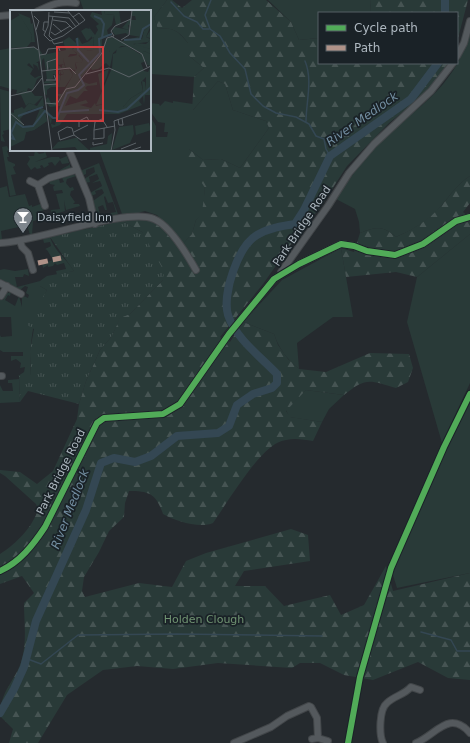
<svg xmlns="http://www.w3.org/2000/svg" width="470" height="743" viewBox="0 0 470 743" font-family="'DejaVu Sans',sans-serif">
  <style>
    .green { fill: #293a38 }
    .forest { fill: url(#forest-firs) }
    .park { fill: url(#park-tufts) }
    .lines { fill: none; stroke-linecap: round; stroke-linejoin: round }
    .stream { stroke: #344753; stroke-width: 1.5 }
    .river { stroke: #344753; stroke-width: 8 }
    .minor-casing { stroke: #424649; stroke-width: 8 }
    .minor { stroke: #54595d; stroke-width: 6 }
    .quiet { stroke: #af9288; stroke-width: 5; stroke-dasharray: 10 5; stroke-linecap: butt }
    .cycleway-casing { stroke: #1a2227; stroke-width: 8 }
    .cycleway { stroke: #51ab58; stroke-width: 6 }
    .labels { text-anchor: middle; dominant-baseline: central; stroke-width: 3.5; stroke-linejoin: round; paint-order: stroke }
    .poi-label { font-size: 11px; fill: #aeb8c0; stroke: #1a2227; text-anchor: start }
    .street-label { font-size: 11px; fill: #aeb8c0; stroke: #1a2227 }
    .park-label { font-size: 11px; fill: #709372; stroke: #1a2227 }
    .water-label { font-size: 12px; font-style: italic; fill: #728da0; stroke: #1a2227 }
    .inset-river { fill: none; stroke: #344753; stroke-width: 2 }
    .inset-road { fill: none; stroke: #5c6368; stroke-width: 1 }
    .view { fill: #d03e3f; fill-opacity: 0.15; stroke: #d03e3f; stroke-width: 2 }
    .inset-edge { fill: none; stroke: #aeb8c0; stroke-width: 2 }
  </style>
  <defs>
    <pattern id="forest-firs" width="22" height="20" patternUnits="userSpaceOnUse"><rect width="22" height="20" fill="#293a38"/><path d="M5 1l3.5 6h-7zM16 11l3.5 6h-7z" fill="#465453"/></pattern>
    <pattern id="park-tufts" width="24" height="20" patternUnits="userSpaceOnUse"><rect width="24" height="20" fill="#293a38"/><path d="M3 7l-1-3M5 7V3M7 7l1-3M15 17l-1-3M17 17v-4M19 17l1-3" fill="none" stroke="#465453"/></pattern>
  </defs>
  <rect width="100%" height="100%" fill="#252a2e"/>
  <path class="green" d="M80,0h87l-13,17 4,12c16,-2 20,2 30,14v12l16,13 -10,9 -44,-3v-63h-66z
    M268,0h103l-1,13h-51v25l-20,2 -8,-18z
    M470,30v146c-12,8 -19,18 -28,29 -13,16 -28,24 -46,32 -14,-12 -20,-10 -36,-4l-1,-11 -4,-13 -19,-10c16,-25 29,-42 50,-62 21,-21 47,-37 64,-62 10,-13 15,-29 20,-45z
    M11,48v41l-11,-3v-36z
    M218,81l7,3 8,26 33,11 3,7 -29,40 -19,-9 -18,1 -14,-11 16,39 -2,25 -7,7 -4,14 -9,10 -26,-29 -12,-4 -19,5 -4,-2 -23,-64h51v-34l6,10v11h11l1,-5h-4l1,-9 -7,-1 -8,-11v-8l9,1 1,2 5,-5 8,2v-2l20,3v6z
    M0,89l11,3v37l-8,2 1,3 -2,1 3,7 -4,-1z
    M7,146l2,4 -2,1 2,6h-2l1,4 7,3v2l-2,1 3,7 -5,1 5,20 -6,1 -8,-49z
    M35,150l4,4 5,-1 1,-2 2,6 -12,5 16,-5h8l1,2 7,-3 4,13 -10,3 -1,-2 9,-5v-2l-7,1 -2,-4 -5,6 -3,-4 -4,1 1,2 -5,3 -2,-3 -2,1 1,2 -4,1 -2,-2 -4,3 -4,-6 3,-5 -2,-3h6z
    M99,163l19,51 -7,3 -1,-4 6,-1 -3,-10 -5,1 -3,-7 -1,1 3,13h-2l-2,-5 -5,2 2,7h5l1,4 -6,1 -3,-2 -4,-16 11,-8 -2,-4 -7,2 1,3 -5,2 -1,-3 12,-7 -2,-5 -8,2 7,-4 -2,-5 -8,3 1,5 -4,1 -2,-4 11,-7 -1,-5 -8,3v4l-4,2 -2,-5z
    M73,174l3,2 -9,3 -1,4 4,5 3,-1 1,3 -3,1 -1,4 5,7 -2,2h6l1,2 -14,4 -2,-10 1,11 -13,4 -1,-5 9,-1 -4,-15 7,-1 -1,-3 -8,1 -1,-4 2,-2 -5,-1 -1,-3 10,-2 1,4 4,-1 -2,-4z
    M7,186l2,11 16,-3 4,12 3,-1v2l11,-4 1,7 -9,3 7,-1 2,5 -4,1 1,1 -8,2 -1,14h-2l-2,-7 -5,-2 -22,5 1,8h-2v-51z
    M470,234v149l-28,60 -35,-121 10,-45z
    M50,237c5,15 16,21 24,34l-17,4 -1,-4 10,-2 -2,-6 -7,2 -2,-2 -2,3 -5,1v-2l-5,3 -1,-5 20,-5h-10l-5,-8 -2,-1 6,-3 -1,-4 -6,1 -1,-4z
    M341,248l12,69h-20l-36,26 2,26c-12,-10 -20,-20 -25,-35l-31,-12 39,-42z
    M4,269l11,2 13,-2 1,7 -5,-2 -1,3h-8l2,10 23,-6v5l7,4c-15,29 -18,53 -16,86h-13l6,-4 1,-5 -5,1 1,-5 -5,-4 -5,2v-5h12v-4h-20l-3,-2v-15l1,2 11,-1 -1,-19h-11v-19l3,2 4,-7 4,-1 -1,4 -2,-1 -3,5 10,6 4,-10 3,11v-9l2,-2 4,2 1,-3 -3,-2 2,-6 -3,-1 -5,4 -20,-11v-9z
    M19,379l1,23 -20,1v-18l3,6h10l-1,-8h-4v-3z
    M306,390l38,5 -15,14 -7,13 -33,-5 -3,-7z
    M470,403v170l-73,15 -5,-16 64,-143z"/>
  <path class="forest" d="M167,0h5l10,8 10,-8h74l25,22 8,18 20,-2v25h130l-24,31 -36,29 -42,43 -28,43 -18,21 -38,54 -43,53 10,5 13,-20 31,12 4,11 10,14 11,10 27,3 44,-19 39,1 4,14 -5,14 -12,6c-27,-8 -30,-11 -52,7l-38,-5 -20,21 4,6 32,5 -9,19c-12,-2 -24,-4 -36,2 -20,10 -50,60 -64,80 -13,6 -38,-2 -50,-9 -7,-20 -13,-23 -34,-23l-4,12 -1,14 -15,14 -10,21 -15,25 -2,14 3,6 54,-14 33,4 14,-26 20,-8 85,-24 17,6 2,26 -66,10 -9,15h30l19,20 46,-11 11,20 23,-10 22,-39 7,25 77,-18v107l-22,-2 -30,-16 -45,18 -29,-5 -24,-12h-20l-8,5 -74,-5 -45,6 -36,-3 -34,4 -36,25 -29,48h-29l4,-14 -13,-13c0,-26 16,-35 22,-57 5,-18 2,-38 2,-56l10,-10 -12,-17 -22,8v-30c16,-10 33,-27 38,-45l-2,-5 -31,-28 -5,-3v-3l20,2 17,12 16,-13 24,-52 2,-15 7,-23 14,-31 12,-14 8,-19 10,-3 33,-34 -21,-48 -20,-11c34,-4 36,2 57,27l13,-14 4,-14 6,-7 3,-25 -21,-34 5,-5 14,11 18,-1 19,9 29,-40 -3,-7 -33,-11 -8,-26 -7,-3 -26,30 2,-34 10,-9 -16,-13v-12c-9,-12 -15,-16 -30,-14l-4,-12z
    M371,0h97l-11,42v-29h-87z
    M470,176v27l-7,9 7,6v16l-53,43 -21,-5 -50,5 -5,-29 13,4 6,-19c16,-6 22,-8 36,4 18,-8 33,-17 46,-32 9,-11 16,-21 28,-29z"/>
  <path class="park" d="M122,221l20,11 22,39 -1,9 -33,34 -10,4 -8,18 -12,14 -14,31 -7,23 -51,-13 -8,11 -1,-26 12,-1 -1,-24 4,-22 -7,-4 20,-35 -7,-4v-5l7,-5 27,-5 -24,-34z"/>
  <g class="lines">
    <path class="stream" d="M211,0l-6,15 5,14 10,7 10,17 15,16 6,25 12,12 13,7 20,4 13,7 7,12 8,3 2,10 4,7
      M171,2l13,14 13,6 6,7h6
      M305,61c8,19 1,41 1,61
      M421,632l30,8 6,11h13
      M25,658l16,6 37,-29 99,-1 145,2"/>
    <path class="river" d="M445,13v-13
      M0,713l14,-24 10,-22 12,-46 50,-111 15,-47 13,-5 21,4 16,-6 26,-20 41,-3 11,-7 8,-21 16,-11 19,-6 5,-5v-9c-17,-18 -41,-35 -49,-59 -6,-21 10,-69 29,-80 12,-7 25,-9 38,-11l9,-14 26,-54 81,-57 27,-36"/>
    <g class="minor-casing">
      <path id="minor" d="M38,11c13,-6 23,-11 38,-8
        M0,16l11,-1
        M457,56l7,-13 6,-22
        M69,150l20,48 6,26
        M30,181l8,4
        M45,206l-7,-21 11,-7 27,-8
        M20,241l2,6 6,6 5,17
        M0,243c35,-1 127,-36 154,-24 15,6 34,37 42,51
        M282,274l-1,-2 47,-66 21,-33 25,-29 57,-53 22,-28
        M0,283l21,11
        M1,296l6,-10
        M0,376h2
        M0,571c20,-9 33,-26 45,-44l52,-104 7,-5 59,-4 17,-10 49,-70 45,-55 25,-15 42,-20 13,2 13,5 28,4 28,-11 33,-23 14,-4
        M312,739l6,-1 10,3
        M234,743l37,-16 16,-11 22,-10 2,1 6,11 1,20
        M383,743c-4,-8 -4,-34 4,-40 7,-7 17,-8 24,-16l9,3
        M416,743c20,-8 33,-34 54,-10"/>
    </g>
    <use href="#minor" class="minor"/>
    <path class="quiet" d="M38,263l23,-5"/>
    <g class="cycleway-casing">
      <path id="cycleway" d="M0,571c20,-9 33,-26 45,-44l52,-104 7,-5 59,-4 17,-10 49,-70 45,-55 25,-15 42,-20 13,2 13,5 28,4 28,-11 33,-23 14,-4
        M348,743l12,-66 31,-109 53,-121 26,-53"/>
    </g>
    <use href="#cycleway" class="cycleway"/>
  </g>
  <defs>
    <g id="bar-pin" transform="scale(1)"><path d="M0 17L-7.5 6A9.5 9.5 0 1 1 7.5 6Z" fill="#7e868d" stroke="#1a2227"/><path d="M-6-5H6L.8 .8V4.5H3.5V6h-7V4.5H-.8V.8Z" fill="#fff"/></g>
  </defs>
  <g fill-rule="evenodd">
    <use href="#bar-pin" x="23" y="217"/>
  </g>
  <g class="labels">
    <g class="poi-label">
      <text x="37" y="217">Daisyfield Inn</text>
    </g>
    <g class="street-label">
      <text transform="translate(302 226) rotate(-56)">Park Bridge Road</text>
      <text transform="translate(61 472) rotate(-63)">Park Bridge Road</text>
    </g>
    <g class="park-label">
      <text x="204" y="619">Holden Clough</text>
    </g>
    <g class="water-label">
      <text transform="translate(362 119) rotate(-35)">River Medlock</text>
      <text transform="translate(70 509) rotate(-69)">River Medlock</text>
    </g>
  </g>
  <g transform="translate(10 10)">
    <rect width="141" height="141" fill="#252a2e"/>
    <path d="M94,0h15l2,14 -5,1 -2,-10 -9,-1zM122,0h19v15l-7,6 -3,8v-2l-12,-2 2,-9 -3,-1 1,5 -7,-2 7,-8h7l-1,-4h-3zM10,5l12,20 -1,7 -4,5 -17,1v-27zM141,19v20l-18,-3 3,-3 10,1 3,-3 1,-3 -4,-1zM59,27l7,6v3l-4,3 5,5h-7l-2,3 10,-2 5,5 -2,4 -6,-2 1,8 -10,-1 -3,-11 1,6 -6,1 4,3v-3l2,-1 2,5 -17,2 1,-4 -4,4 -2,-13 -2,2v9l-3,-20 4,6 23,-5 -3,-9zM84,27l-1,13 -7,1 -3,-5zM96,28l4,14v15l-4,-4 -8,6 -6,1 -2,-3 9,-9zM117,36l13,8 4,-3 7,3v12l-4,-1 -1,-4 -5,2 3,8 4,1 3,-6v16l-3,7 -2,1v-13l-5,5 2,9 -12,7 -8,9h-19v-3l-8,1 16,-37 1,-14 3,-1 1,-5zM24,37l5,4v10l-3,2h2l1,8 -2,-5 -4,-2 1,5 -5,-6 -2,2 6,4 -3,5 5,4 4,-2h3l-5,3 -4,11 -5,-2 -1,3h4l4,5h8l-9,9 -5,-2 -3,3 -5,-11h-5l9,-5 -9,4 1,-4 -5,-1 -2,5v-45zM99,59l-2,7 -6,15 -3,-17zM52,60l2,4h-3l-1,-3v3h-2l3,2 -2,11h-8l-4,3v5l-3,-1 -1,-9 16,-1 -16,-1 4,-3 9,2 2,-3 -3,-3h4l-6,-2v4h2l-8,2 -1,-9h12l-2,2 3,1v-3zM82,107l-2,31 17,-4 1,-8 4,-3 -1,17 -21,1z" fill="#293a38"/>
    <path d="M91,0h3l1,4 9,1 -2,10 -5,5 1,4h4l-10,5v14l-23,27 10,4 8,-2v3l-10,1 -2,2 3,3h-4l-7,8 -7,-3 -5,10 21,-6 2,3 -8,2 11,3 4,-5 1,3 8,-2v3h19l8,-9 12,-7 -1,-10 3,1 1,8 5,-8v13h-6l-1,10 -1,-9 -4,5 3,4 -23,9h-52l-7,11 -8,3 -6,-19 6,8 -1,7 4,1 5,-19 -10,1 -5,-6 3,-4 3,6 7,-2 2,-4 -4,-3h6l11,-19 -2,-5 4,1 2,-3 -2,-6 6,1 2,-3 -4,-5 -3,3 1,-5 -5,-3 5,-5 -2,-6 3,-2 4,7 8,-3 -7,6 4,4 6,-1 1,-13 -2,1 -3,-11 6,8 3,-5 -2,-4 3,-2 -9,-8 2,-4 10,3zM8,3l12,5 1,6 2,-1 2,19h-4l1,-7zM141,15l-5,12 4,2 -2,3 -15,2 18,5v5l-7,-3 -2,3 -14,-8h-7l-8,7 -3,14v-15l-4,-6 1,-7 4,-2 11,4 16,-4 4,2 2,-8zM104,17l15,3 -1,5 -2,-2 -11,2 -3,-4zM33,87l1,9 -17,5 -7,8 4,7h9l7,-17h4l3,12 -13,9 -8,2 -2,8 -14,7v-35l4,1v-3l8,-3 2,2 5,-6 8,3z" fill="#293a38"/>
    <path d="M76,18l4,1 3,6 -6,6 -6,-10zM59,59l4,6 -8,12h-6l2,-12 3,-1 -2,-4zM35,101l2,10 -13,9 -8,2 -2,8 -14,7v-25l6,-4 8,9 9,-1zM139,113l2,7 -15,5 -1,-9zM123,115l1,9 -4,9 -18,7 7,-23zM65,128h4l-1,2 12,11h-12l-3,-4 -23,2 6,-7z" fill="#293a38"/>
    <path class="inset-river" d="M84,6l7,3 3,5 -2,14M67,28l1,12 11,12M114,30l16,-1 3,-10 8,-5M89,100l19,2 9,-3 24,-22M49,102l30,-2M8,106l25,-9M0,128l4,1 -3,-6 5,-11 7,5 10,-1 12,-15 8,7h4l10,-25 11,-3 6,-5 -5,-10 21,-22 -1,-14 13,-5"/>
    <path class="inset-road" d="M21,0l6,26 15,115M57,0l12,14M22,1l27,-1M39,2l-1,14 -4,9 6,6 13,-5 22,-16 -6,-7 -6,4M44,2l16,1M24,6l5,5 -3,9M39,6l20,2 7,9M43,6l-4,20 4,4M43,10l13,2 7,7M43,14l9,8M36,22l-3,-2 1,-8h5M41,22l4,3 15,-9M101,26l31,18 5,13M111,30l8,-5 3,-25M42,31l2,3 9,-2M0,39l24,-2 4,3M30,45l6,-1 2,-5 11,-1 1,3M32,61l28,-3 6,6M38,61l-1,-9 9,-3M76,64l23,-6 20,9 22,-11M36,70h10l-2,-5M33,75l14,-1M0,86l22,-5 10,-13M35,93l12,1 9,-15 9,-2 27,-34 5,-15 7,-2 -3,-5 4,-5 16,-7M0,103l14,12M108,109l1,6h4l-1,-7M57,117l5,1 2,7 -14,5 -2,-8zM69,117v-6l8,-4 2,4M84,120l1,-8 7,-3 5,8M64,122l14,-7M64,125l7,5 6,-1M83,129l11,-1v-10M84,129v-9l21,-4M83,132v3l10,-2M111,139l15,-6M49,141h16M101,141l4,-21 -1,-9 37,-13M119,141l12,-4"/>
    <path class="view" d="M47,37h46v74h-46z"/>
    <rect width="141" height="141" class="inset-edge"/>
  </g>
  <rect x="318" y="12" width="140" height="52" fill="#1a2227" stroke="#555e64"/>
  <rect x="326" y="25" width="20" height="6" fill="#51ab58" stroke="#555e64"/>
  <text x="354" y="32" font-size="12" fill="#aeb8c0">Cycle path</text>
  <rect x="326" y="45" width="20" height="6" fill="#af9288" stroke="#555e64"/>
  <text x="354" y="52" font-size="12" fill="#aeb8c0">Path</text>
</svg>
